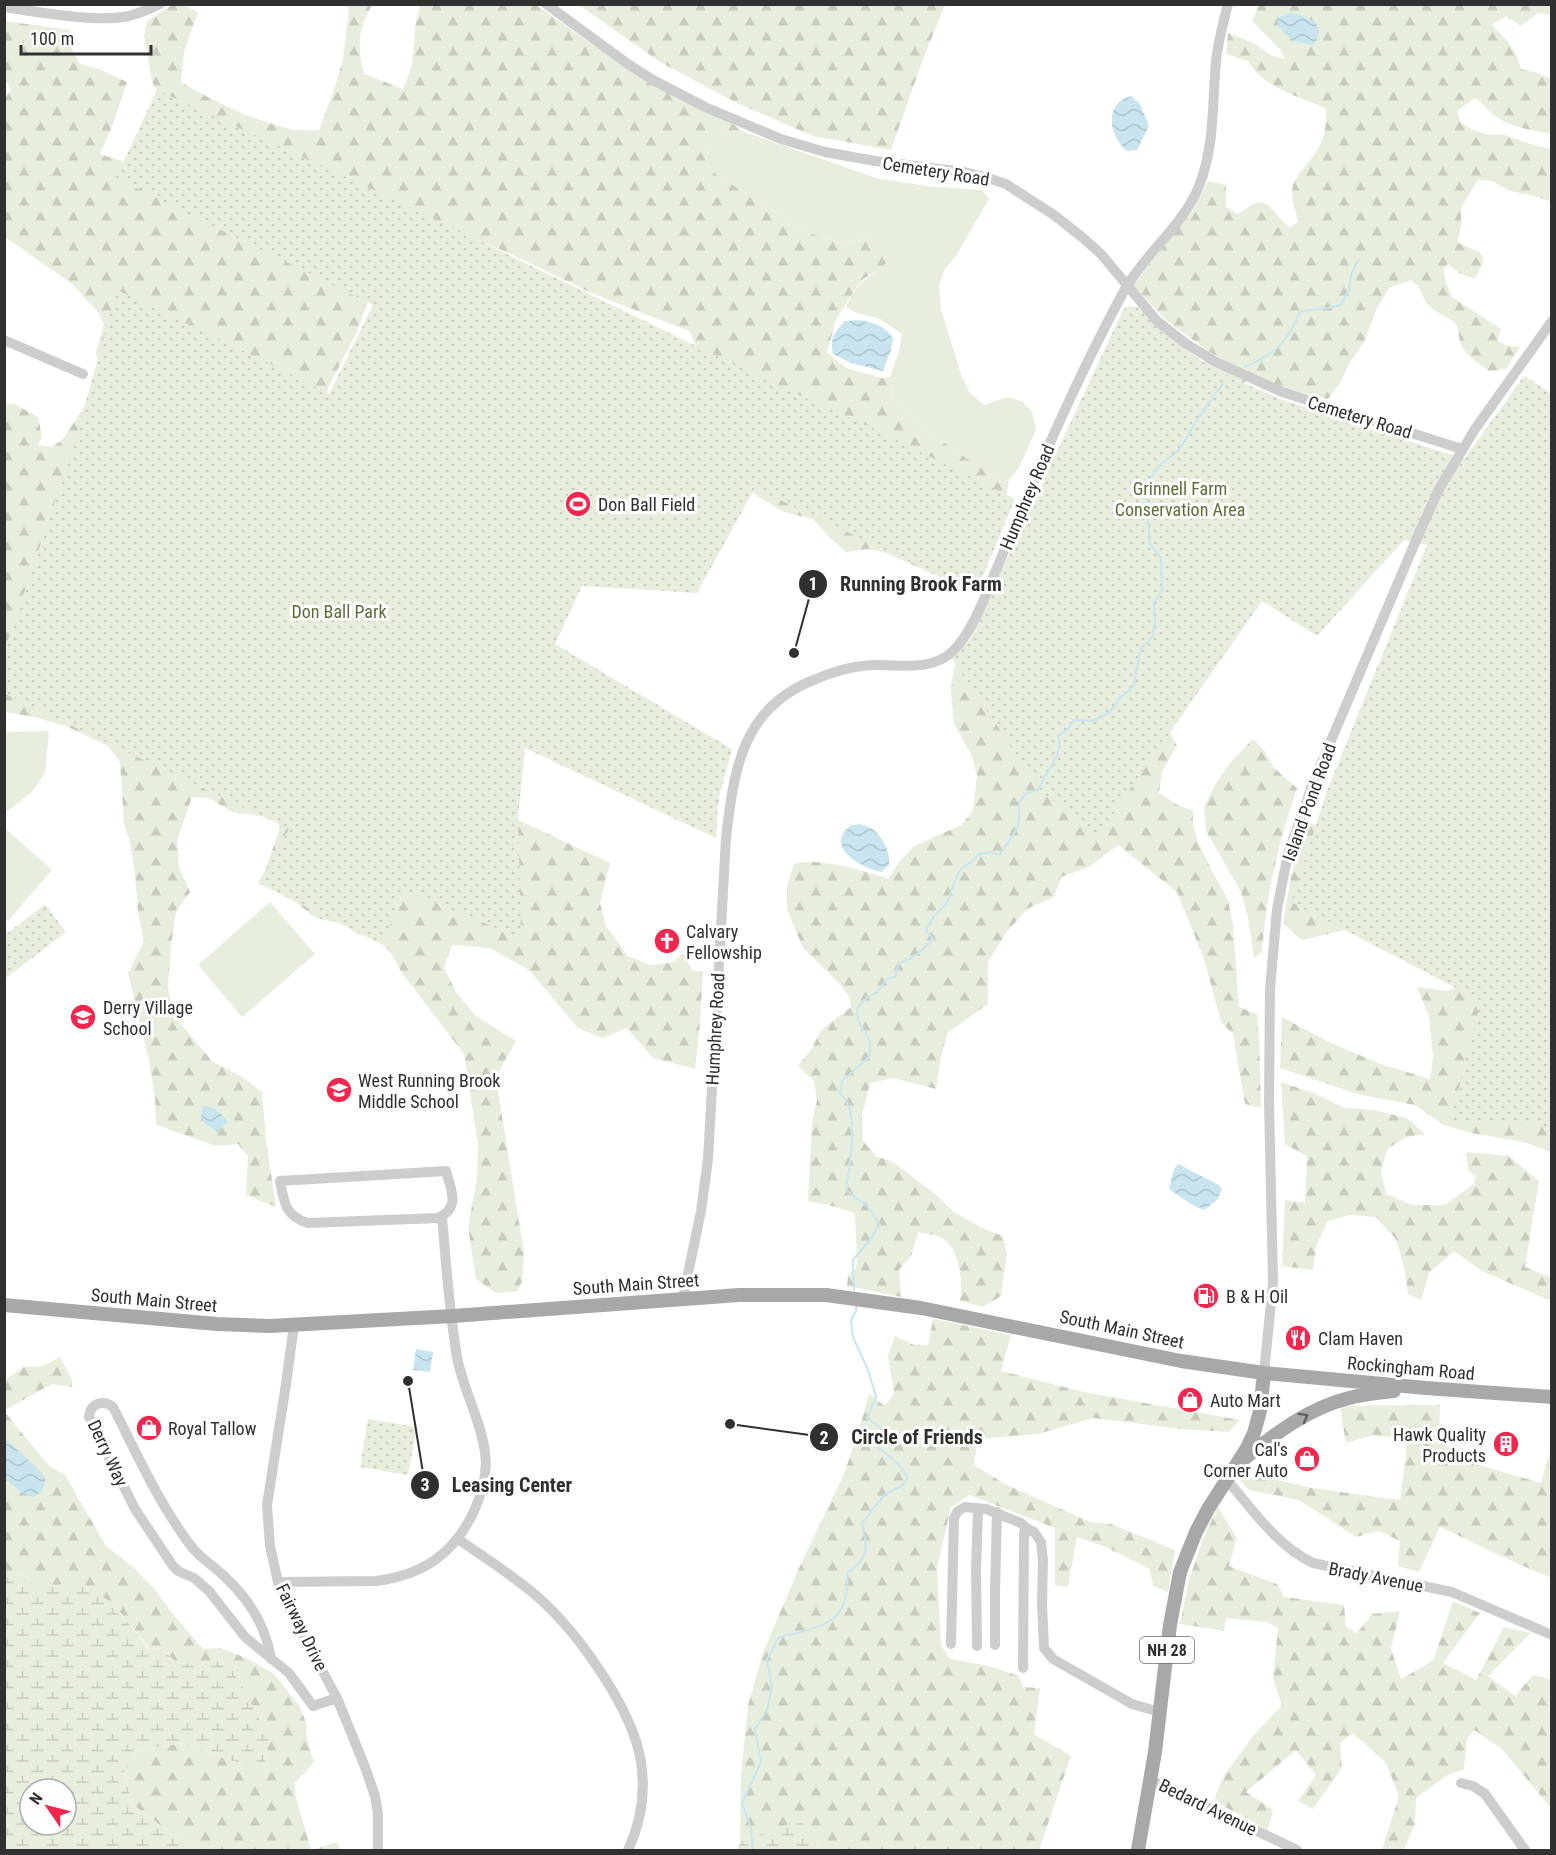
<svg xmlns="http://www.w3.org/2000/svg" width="1556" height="1855" viewBox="0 0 1556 1855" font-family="'Roboto Condensed',sans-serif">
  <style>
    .grass { fill: #e8eedd }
    .forest { fill: url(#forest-firs) }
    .wetland { fill: url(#wetland-marsh); fill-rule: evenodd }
    .park { fill: url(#park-dots) }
    .water { fill: url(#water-waves) }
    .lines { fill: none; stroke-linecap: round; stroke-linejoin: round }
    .stream { stroke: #c8e5ef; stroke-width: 2 }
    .minor { stroke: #cdcdcd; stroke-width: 10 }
    .major { stroke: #a8a8a8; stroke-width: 14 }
    .oneway { stroke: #606060 }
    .labels { text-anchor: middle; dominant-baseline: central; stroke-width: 6; stroke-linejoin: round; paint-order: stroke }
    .shield { fill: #fff; stroke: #6e6e6e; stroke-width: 1.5 }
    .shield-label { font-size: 16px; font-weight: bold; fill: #303030 }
    .street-label { font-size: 18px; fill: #303030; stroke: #fff }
    .park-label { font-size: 18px; fill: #597039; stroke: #fff }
    .poi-label { font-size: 18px; fill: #303030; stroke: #fff; text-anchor: start }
    .leader { fill: none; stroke: #303030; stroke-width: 2 }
    .callout-dot { fill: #303030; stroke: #fff; stroke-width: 2 }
    .mark-label { font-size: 18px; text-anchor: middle; font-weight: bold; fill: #fff }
    .callout-label { font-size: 20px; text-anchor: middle; font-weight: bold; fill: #303030; stroke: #fff; stroke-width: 6; stroke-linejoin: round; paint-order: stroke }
  </style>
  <defs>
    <pattern id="forest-firs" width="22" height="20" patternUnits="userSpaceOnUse" patternTransform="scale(1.5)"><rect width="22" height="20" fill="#e8eedd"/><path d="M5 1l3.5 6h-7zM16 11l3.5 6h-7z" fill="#c7ccbe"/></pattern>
    <pattern id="wetland-marsh" width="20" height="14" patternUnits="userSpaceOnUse" patternTransform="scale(1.5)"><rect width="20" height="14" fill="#e8eedd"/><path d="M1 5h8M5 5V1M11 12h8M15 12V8" fill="none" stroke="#c7ccbe"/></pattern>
    <pattern id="park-dots" width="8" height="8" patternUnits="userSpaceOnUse" patternTransform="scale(1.5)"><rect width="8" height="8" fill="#e8eedd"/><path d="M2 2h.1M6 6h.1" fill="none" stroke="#c7ccbe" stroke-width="1.8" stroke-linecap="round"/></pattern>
    <pattern id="water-waves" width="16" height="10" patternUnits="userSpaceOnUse" patternTransform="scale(1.5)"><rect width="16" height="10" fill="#c8e5ef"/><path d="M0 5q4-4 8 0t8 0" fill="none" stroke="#acc5cd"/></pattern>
  </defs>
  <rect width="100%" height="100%" fill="#fff"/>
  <path class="grass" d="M742,131l134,47 51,8 55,4 7,9 -33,57 -11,13 -6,16 2,24 20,65 8,18 15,13 24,-8 15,5 9,10 4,18 -17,38 -10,12 -8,2 -81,-56 -27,-27 -3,-22 9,-26 3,-17 -22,-15 -26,-7 -8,-5c7,-17 16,-27 32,-36l-8,-37 -26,10 -38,-12 -92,-59 -9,-10c7,-28 8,-31 37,-32z
    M49,731l-4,42 -13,19 -23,18 -4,2v-80z
    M5,828l47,42 -44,51 -4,-3z
    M270,902l45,52 -73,63 -44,-52z"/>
  <path class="forest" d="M172,5h12l14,7 -14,40 -3,30c33,20 76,40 114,48 7,1 16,0 24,0l15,-40 9,-31 6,-48 -2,-6h25c-14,24 -15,42 -8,69l39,15 9,-24 4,-43 4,-17h116l97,68 49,28 48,21 12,9c-29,1 -30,4 -37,32l9,10 92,59 38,12 26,-10 11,3 8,9 -2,16 -9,9 -15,8 -13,18 -14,23 -9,32 19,16 36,10 8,-1 3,22 27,27 81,56 8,-2 -4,25 -40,83 -81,-36 -17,-3 -21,3 -15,-13 -18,-20 -29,-7 -24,-14 -62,-43v-106l-9,-18 -100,-39 -76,-37 -346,-147 -15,-26 -8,-47 3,-14z
    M579,5h366l-22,54 -32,91 -78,-14 -78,-34 -75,-40z
    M1259,5h292v10l-13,-2 -17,13 -15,-10 -14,9c14,14 25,25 29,44l17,4 13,6v55c-17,-4 -40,-6 -54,-17 -9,-6 -12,-13 -22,-19l-18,13 3,11 11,7 14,5 19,1 26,9 21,5v53l-16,-6 -25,-5 -18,-10 -14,-1 -17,28v17l-3,18 22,9 4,7 -9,20 -16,-6 -11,-9 -5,5 3,13 6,15 49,32 -4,11 8,5 15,2 -14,22 -17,2c-10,-7 -23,-15 -28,-26 -3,-7 -1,-17 -7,-23 -6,-6 -19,-8 -27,-19 -7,-11 -5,-15 -16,-23l-22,8 -12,20 -13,34 -15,22 -8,17 -13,18 -41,-10 -42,-17 -37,-21 -41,-30 -34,-36 60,-75 15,-29 18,4v22l12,7 18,-12 11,2 22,24 10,-7c-18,-45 3,-43 21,-76 6,-10 6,-25 6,-37 -26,-10 -65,-22 -78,-47l-22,-7 2,-21 25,10 19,13 13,3 -5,-10 -28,-28z
    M5,21l65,9 3,21 7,13 19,5 28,13 -15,45 -12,27 38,12 233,128 -15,40 -25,48 -24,59 413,351 -4,26 -179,-73 -13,4 -12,68 98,46 -10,40 6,23 22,30 22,9 24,-3 9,-8 10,17h10l-3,52 -5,46 -42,-11 -26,-30 -25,10 -24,-10 -49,-58 -39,-22 -38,-3 -8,23 12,24 20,24 40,25 -18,32v18l26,162 -2,29 -5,9 -21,2 -20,-14 -8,-52 9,-49 1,-33 -14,-91 -62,-81 -11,-20 -16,-18h-16l-16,-11 -27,-6 -26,-20 -21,-11 -6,-11 16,-45 1,-12 -48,-7 -23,-14 -17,-1 -15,43 2,27 11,25 -14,19 -5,35 -3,39 3,27 41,49 30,16 20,15 4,48 10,67 -30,-12 2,-39 -10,-12 -22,2 -43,-15 -17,-7 -1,-27 -6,-37 -21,-87 16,-32 -6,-29 -3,-37 -5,-33 -6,-19 -4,-61 -12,-16 -40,-19 -34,-10 -29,-5v-308h10l23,13 4,20 -4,8 14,2 11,-8 27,-41 9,-26 -3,-20 8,-28 -6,-12 -27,-29 -66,-46 -1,-138 7,-9 -6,-11z
    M1205,359l41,22 -16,14 -63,332 10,19 -15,25 -3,22 17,11 17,7v12l4,16 14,30 17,31 5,26 6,81 18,7 2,22 2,72 -16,-4 -12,-70 -12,-12 -17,-63 -27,-67 -59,-47 -29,22 -28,10 -7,20 -27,12 -21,24 -18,29v42l-41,29 -6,25 -5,31 -43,-11 -23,5 -8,33 1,25 13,15 17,6 41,31 20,19 28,16 21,8 4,18 -6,42 -18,11 -23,-6c3,-19 0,-52 -18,-63 -6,-4 -17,-4 -24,-6l-7,24 -12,14 2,27 -54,-11 1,-11 8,-7 1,-8 -2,-47 -19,-6 -28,-6 4,-78 5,-23 -3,-19 -16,-15 14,-18 9,-18 30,-23 -2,-11 -9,-12 -37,-36 -16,-39v-23l7,-22c23,-7 71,6 94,15l11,-17 15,-16 47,-21 12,-14 4,-36 -5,-19 -18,-32 -2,-17 -1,-19 3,-20 6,-11 238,-284z
    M1253,739l11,11 10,18 23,20c-18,54 -31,106 -35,164l-8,6 -6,-41 -7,-25 -35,-61 -2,-24 11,-22 16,-23z
    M1308,822l33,15 39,85 -78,18 -19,-17 8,-47z
    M1482,977l69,106v69l-27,-10 -53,-9 -29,-9 -27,-19 -57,-11 -78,-26 2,-51 45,24 53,23 50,15 3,-22 -4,-41 -12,-29 30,4z
    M1281,1082l32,11 32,15 29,2 33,8 18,16 -18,3 -20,12 -6,22 5,23 26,11h33l29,-21 2,-8 -8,-6 -2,-18 43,4 30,25 -14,86 26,10v24l-69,-30 -28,-20 -25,22 -8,27 -13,-6 -3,-23 -9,-32 -20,-22 -27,-2 -21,6 -12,25 -3,24 -31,-4 3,-66 20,3 2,-47 -22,-12z
    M933,1319l78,16 -10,36 83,21 156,28 -11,12 -47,-3 -89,-11 -55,16 -60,5 -4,26 31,19 85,38 21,2 64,26 -7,42 -15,-6 -3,-17 -44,-22 -29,-10 -9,50 -13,-2v-57l-86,-33 -18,12 -14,61 4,77 9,14 39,7 30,10 4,11 17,1 -6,46 37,22 -32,94h-221l1,-5 -19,-24 -60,21 1,-66 7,-71 16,-55 35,-82 45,-94 14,-41 11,-39 16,12 9,-13 -6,-37 7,-20 19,9h14z
    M60,1357l12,23v7l-20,-3 -47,26v-30l18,-13 20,-1z
    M1440,1405l-1,35 23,20 79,23 10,-35v130c-38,-15 -74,-34 -111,-51l-21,45 -21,-6 2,-25 -21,-10 -23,6 -57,-37 -50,-10 -9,-10 20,-4 52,12 88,12 8,-61 -34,-4 -28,8 -6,-37z
    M4,1411l45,55 16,9 41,71 24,19 23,22 19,26 31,36 18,-1 27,11 26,15 25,31 8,20 -1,10 8,27 -19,21v11l16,56 26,-8 4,8h-136l-40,-21 -33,-25 -8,-32 12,-20 45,-9 67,23h16l5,-26 -42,-79 -49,3 -17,-16 -12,1 -36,-46 -78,-17 -11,-13 -19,5z
    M1218,1507l19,31 -8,28 48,18 7,13 60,8 2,22 11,6 15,-19 28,-3 -9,38 10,30 32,-18 20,-60 27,12 -37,50 33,17 28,-53 27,6 -43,43 27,20 18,-21 18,4v129l-49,-59 -28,-19 -7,9 -3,30 -18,7 -30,22 -1,25 -11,27h-22l17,-54 -13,-33 -33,-30 -13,10 2,25 -29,41 -15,-8 18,-26 -20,-25 -50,42 27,18 -5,20 -54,-29 9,-24 30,-41 29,-31 -9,-27 5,-50 -11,-6 -41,-4 -2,13 -44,-7 8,-41 14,-42z"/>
  <path class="wetland" d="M24,1573l11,13 45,-3 33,20 35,46 13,-1 17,16 49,-3 19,32 23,47 -5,26h-16l-67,-23 -45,9 -12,20 8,32 33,25 40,21h-200v-272zM30,1789h36v36h-36z
    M800,1820l19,25 -1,5h-81l3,-8z"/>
  <path class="park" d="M157,90l243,112 368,179 100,45 147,73 -39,94 -221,-105 -58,105 -115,-7 -27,58 177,105 -14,52 -2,37 -191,-90 -7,69 3,121 -118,-48 -20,55 -125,-62 31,-54 -284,-135v-45l68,-201 44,-158 147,71 65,33 44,-89 -257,-127z
    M1129,306l10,1 45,41 29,21 67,30 184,60 60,-83 27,17v738l-15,-7 -86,-2 31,-121 -190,-99 37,-114 99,-243 -23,-5 -87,96 -55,-35 -164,234 -56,-43 -90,-133 17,-19 154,-330z
    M45,904l21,28 -61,47v-44z
    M368,1419l49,8 -9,48 -48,-8z"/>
  <path class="water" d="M1289,13c18,2 41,11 24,32 -19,-3 -24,-5 -35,-20v-7z
    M1131,96l9,8 9,22 -12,24 -10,1c-18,-15 -24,-47 4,-55z
    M859,320c15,3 25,5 34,18l-2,12 -8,21 -32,-8 -18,-9c-4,-16 2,-22 12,-33z
    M852,825c4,0 7,-1 11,0 16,3 28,25 26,40l-8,7c-21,-4 -59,-27 -29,-47z
    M203,1106c13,1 17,6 25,16l-11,10 -12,-8 -4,-8z
    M1178,1164l41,21 3,4 -5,11 -13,10 -13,-6 -22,-15 5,-20z
    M416,1349l17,3 -3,20 -17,-2z
    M4,1437l37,35 4,9 -3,10 -8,6 -10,-3 -19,-15z"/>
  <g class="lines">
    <path class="stream" d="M1245,367c31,-14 42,-24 55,-55 13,-4 26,-2 40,-7l9,-15 2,-15 7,-15
      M854,1290l-1,-30 16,-19 11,-17 -13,-18 -21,-16c3,-23 11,-63 2,-85 -1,-4 -5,-8 -8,-11l2,-13 28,-25v-15l-12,-20 -1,-13 8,-9 12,-7 10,-13 8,-2 4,-14c15,-4 24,-13 34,-24l-7,-9 8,-14 13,-13 9,-25 6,-10 11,-7 6,-7 11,-2 10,3c4,-8 16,-23 18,-29 2,-8 1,-16 1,-24l8,-9 12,-4c6,-18 25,-32 19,-53l11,-8 5,-8 19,1 17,-9 10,-14 14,-12 6,-36 12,-13 3,-14 -1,-20 8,-13 -1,-32 -11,-14 -5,-58 15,-21 19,-15 20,-33 24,-34
      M753,1850l-2,-22 -9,-25 19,-41 -6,-33 12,-19 5,-23 -5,-27 11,-22c42,-12 73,-12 69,-65 24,-17 20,-24 15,-50l23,-29 17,-8 6,-9 -11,-14 -19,-16 5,-18 -16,-11 9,-21 -8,-27 -15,-33 -2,-17 5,-9v-4"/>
    <path class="minor" d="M546,4l82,60 25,16 52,27 76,32 44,13 50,9 89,11 21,5 21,7 48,31 28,22 19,17 56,67 28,22 31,19 66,30 180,57
      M4,7c34,5 93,16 125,9 11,-3 21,-7 31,-12
      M4,340l79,34
      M446,1171c5,19 15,36 -8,47l-130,5c-23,-7 -24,-21 -28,-42z
      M683,1298l18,-87 7,-52 18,-321c8,-69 16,-131 90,-159 19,-8 40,-14 61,-14 25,0 56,6 76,-14 20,-20 33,-57 44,-83 39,-95 79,-189 128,-279 20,-35 60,-66 74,-103 16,-40 13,-82 17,-125 2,-19 7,-38 12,-57
      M294,1325l-8,59 -19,121 3,41 8,36 11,27 48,89 28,69 10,29 3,17v37
      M1264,1373l9,-91 -4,-181 1,-112 7,-80 11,-55 25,-71 107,-252 19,-42 36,-60 77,-108
      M1227,1480c26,30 50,66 86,83l139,29 100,43
      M458,1539c27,19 56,37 81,59 39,35 94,111 102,164 5,32 0,60 -13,88
      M278,1582l98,-1c47,-6 78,-27 98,-70 8,-18 14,-38 11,-58 -4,-33 -22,-63 -28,-96 -8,-47 -11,-94 -15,-141
      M951,1644l3,-126 4,-7 7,-4 21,2 35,14 5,5 8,4 7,10 2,18 -1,45 2,43 9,11 79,45 28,8
      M995,1645v-53l2,-80
      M977,1646l-1,-77 2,-61
      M271,1659c-5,-33 -22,-60 -46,-82 -11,-11 -25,-19 -34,-31 -32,-42 -54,-92 -78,-139 -11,-8 -23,-3 -24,10l46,92 38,57 5,5 16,7 15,13 36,46 44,36 24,33 24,-8
      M1023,1668l1,-135 2,-5
      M1150,1780l147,70
      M1461,1783l12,3 12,8 40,56"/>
    <path class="major" d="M4,1305l213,19 53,2 183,-10 286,-21h87l95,13 260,53 83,12 162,15 126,9
      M1245,1458c31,-25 64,-50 104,-60 15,-4 30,-5 45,-7
      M1138,1850l17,-98 15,-127 10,-53 16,-40 12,-23 39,-61 7,-15 6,-22 4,-38"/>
  </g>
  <defs><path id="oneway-chevron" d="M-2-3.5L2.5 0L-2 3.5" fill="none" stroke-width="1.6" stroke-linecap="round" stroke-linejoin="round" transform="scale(1.5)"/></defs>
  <use class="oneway" href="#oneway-chevron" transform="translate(1304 1417) rotate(-29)"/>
  <defs>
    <g id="stadium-disc" transform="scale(1.35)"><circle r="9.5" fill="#f3264e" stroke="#fff"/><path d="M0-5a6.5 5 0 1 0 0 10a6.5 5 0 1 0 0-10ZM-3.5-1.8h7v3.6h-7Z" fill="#fff"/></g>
    <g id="church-disc" transform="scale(1.35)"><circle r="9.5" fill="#f3264e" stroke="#fff"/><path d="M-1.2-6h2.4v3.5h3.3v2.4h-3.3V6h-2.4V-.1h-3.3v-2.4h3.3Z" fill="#fff"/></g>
    <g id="school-disc" transform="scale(1.35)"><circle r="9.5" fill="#f3264e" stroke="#fff"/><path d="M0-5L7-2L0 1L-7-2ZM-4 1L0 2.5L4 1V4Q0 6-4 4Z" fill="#fff"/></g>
    <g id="fuel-disc" transform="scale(1.35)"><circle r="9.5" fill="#f3264e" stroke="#fff"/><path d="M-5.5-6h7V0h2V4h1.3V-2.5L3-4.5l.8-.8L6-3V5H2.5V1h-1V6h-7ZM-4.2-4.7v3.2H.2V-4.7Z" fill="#fff"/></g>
    <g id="restaurant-disc" transform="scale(1.35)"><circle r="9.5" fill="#f3264e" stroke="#fff"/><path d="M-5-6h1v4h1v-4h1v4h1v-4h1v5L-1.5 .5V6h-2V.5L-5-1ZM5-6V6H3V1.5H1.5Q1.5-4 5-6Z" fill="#fff"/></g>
    <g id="shop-disc" transform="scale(1.35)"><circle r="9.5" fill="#f3264e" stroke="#fff"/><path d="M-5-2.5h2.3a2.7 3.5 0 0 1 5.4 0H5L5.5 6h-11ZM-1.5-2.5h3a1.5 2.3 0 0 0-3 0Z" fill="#fff"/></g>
    <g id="building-disc" transform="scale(1.35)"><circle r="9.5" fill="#f3264e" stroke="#fff"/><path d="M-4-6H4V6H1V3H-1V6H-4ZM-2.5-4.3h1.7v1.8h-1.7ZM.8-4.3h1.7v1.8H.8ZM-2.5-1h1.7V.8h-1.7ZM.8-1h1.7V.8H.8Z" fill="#fff"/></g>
  </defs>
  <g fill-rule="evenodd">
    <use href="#stadium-disc" x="578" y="504"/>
    <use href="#church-disc" x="667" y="941"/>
    <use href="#school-disc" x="83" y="1017"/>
    <use href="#school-disc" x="339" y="1090"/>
    <use href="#fuel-disc" x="1206" y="1296"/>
    <use href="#restaurant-disc" x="1298" y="1338"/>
    <use href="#shop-disc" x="1190" y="1400"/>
    <use href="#shop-disc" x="149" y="1428"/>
    <use href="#building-disc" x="1506" y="1444"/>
    <use href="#shop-disc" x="1307" y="1459"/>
  </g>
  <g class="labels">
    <rect class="shield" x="1140" y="1637" width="54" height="26" rx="4.5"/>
    <g class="shield-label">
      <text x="1167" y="1650">NH 28</text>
    </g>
    <g class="street-label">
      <text transform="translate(936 171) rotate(9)">Cemetery Road</text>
      <text transform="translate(1360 417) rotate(17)">Cemetery Road</text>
      <text transform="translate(1027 497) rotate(-67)">Humphrey Road</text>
      <text transform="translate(1309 802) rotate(-70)">Island Pond Road</text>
      <text transform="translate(715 1029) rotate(-87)">Humphrey Road</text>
      <text transform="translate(636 1284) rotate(-4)">South Main Street</text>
      <text transform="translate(154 1300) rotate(5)">South Main Street</text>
      <text transform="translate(1122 1329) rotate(12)">South Main Street</text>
      <text transform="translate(1411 1368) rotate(5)">Rockingham Road</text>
      <text transform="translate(108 1453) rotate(65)">Derry Way</text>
      <text transform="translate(1376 1577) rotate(11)">Brady Avenue</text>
      <text transform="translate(302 1627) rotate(64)">Fairway Drive</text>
      <text transform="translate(1208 1807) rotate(26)">Bedard Avenue</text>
    </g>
    <g class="park-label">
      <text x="1180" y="488">Grinnell Farm<tspan x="1180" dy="21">Conservation Area</tspan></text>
      <text x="339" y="611">Don Ball Park</text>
    </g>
    <g class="poi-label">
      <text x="598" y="504">Don Ball Field</text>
      <text x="686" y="931">Calvary<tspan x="686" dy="21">Fellowship</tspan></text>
      <text x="103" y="1007">Derry Village<tspan x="103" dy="21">School</tspan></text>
      <text x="358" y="1080">West Running Brook<tspan x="358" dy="21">Middle School</tspan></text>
      <text x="1226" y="1296">B &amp; H Oil</text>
      <text x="1318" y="1338">Clam Haven</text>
      <text x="1210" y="1400">Auto Mart</text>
      <text x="168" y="1428">Royal Tallow</text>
      <text x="1486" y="1434" text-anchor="end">Hawk Quality<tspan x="1486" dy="21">Products</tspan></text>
      <text x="1288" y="1449" text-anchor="end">Cal's<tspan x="1288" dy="21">Corner Auto</tspan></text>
    </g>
  </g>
  <path class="leader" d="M794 653L813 584M730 1424L824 1437M408 1381L425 1485"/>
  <g class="callout-dot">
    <circle cx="794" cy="653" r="6"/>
    <circle cx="730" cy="1424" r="6"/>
    <circle cx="408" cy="1381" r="6"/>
    <circle cx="813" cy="584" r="15"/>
    <circle cx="824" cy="1437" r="15"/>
    <circle cx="425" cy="1485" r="15"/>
  </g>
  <g class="mark-label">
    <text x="813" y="590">1</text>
    <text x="824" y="1444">2</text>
    <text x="425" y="1491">3</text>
  </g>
  <g class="callout-label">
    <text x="921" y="591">Running Brook Farm</text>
    <text x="917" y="1444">Circle of Friends</text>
    <text x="512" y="1492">Leasing Center</text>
  </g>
  <rect width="1556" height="1855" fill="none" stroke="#303030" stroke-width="12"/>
  <g transform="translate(48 1807) rotate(305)"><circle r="28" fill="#ffffff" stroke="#acacac" stroke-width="1.5"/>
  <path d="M0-4.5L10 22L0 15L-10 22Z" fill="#f3264e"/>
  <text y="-9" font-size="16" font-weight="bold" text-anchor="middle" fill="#303030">N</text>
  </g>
  <path d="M21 45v9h130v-9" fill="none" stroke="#303030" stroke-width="3"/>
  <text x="30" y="45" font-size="18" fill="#303030" stroke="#ffffff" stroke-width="4.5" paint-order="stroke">100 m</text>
</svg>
